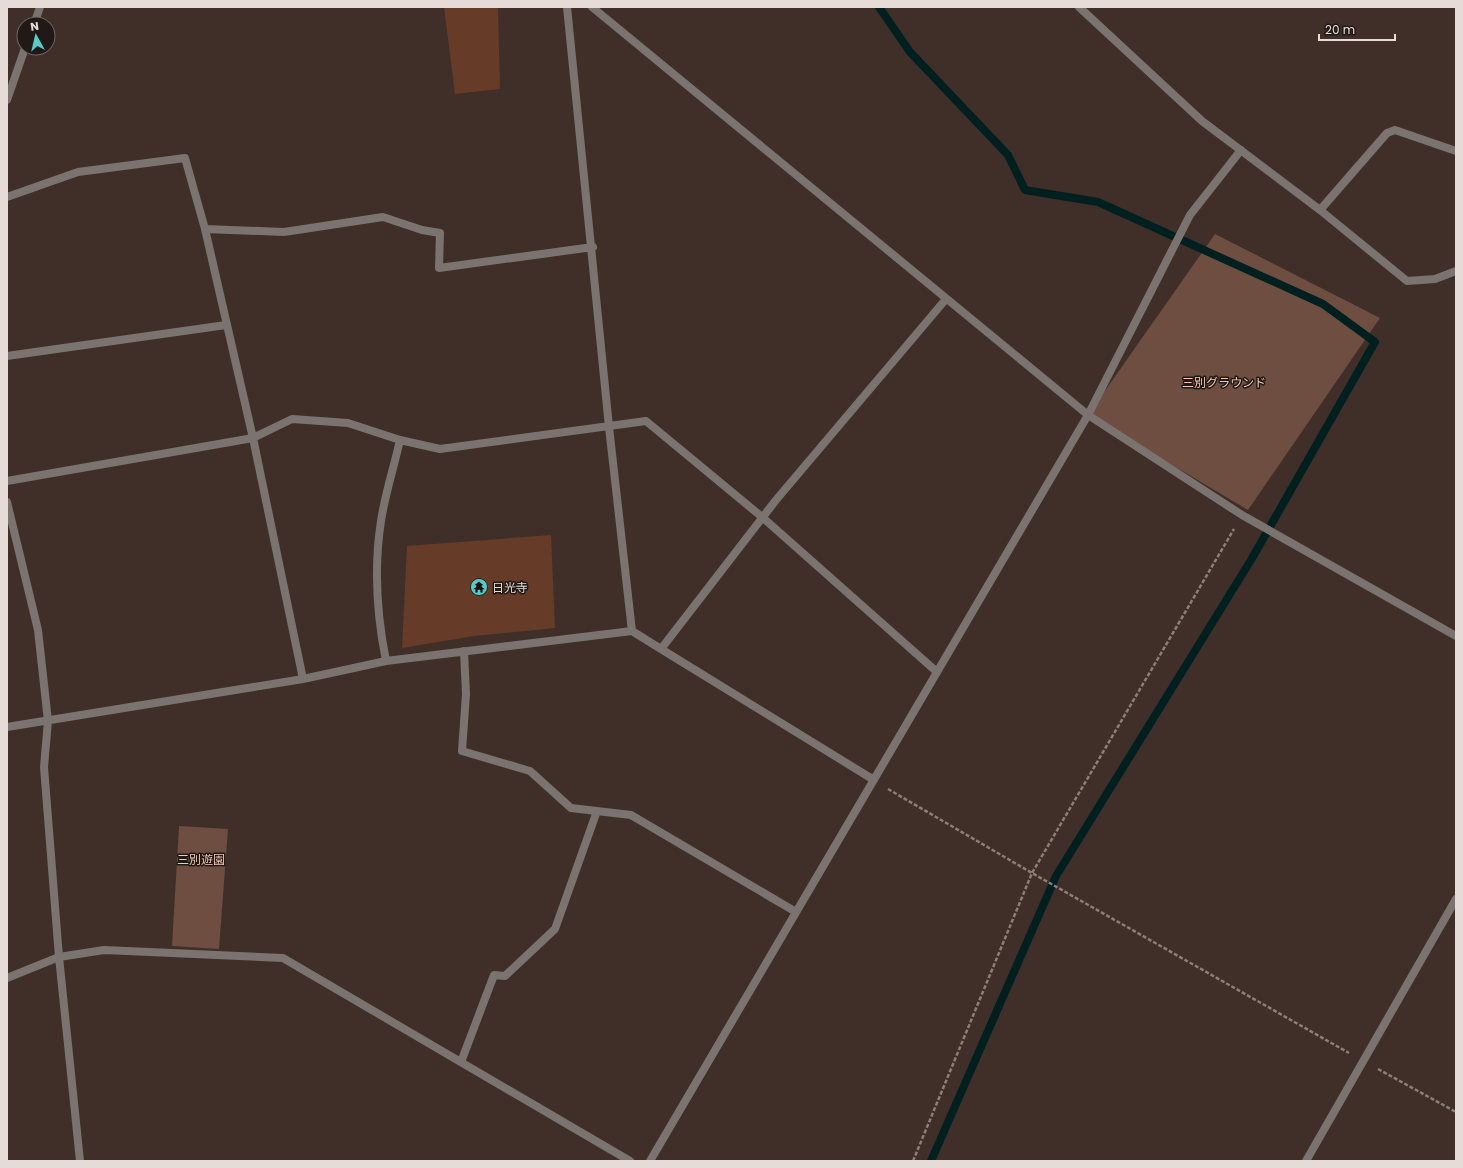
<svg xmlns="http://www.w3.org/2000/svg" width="1463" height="1168" viewBox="0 0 1463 1168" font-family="Poppins,'Noto Sans JP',sans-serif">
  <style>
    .green { fill: #6d4e40 }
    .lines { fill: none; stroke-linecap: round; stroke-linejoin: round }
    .stream { stroke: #00201f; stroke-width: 8 }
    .building { fill: #663b27 }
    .path { stroke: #8c7e78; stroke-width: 2.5; stroke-dasharray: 4 2; stroke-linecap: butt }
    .minor { stroke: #7b736f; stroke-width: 8 }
    .labels { text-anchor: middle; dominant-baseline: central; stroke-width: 3; stroke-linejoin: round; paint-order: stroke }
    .park-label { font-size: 12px; fill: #f6c8b4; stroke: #201916 }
    .poi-label { font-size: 12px; fill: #e6dbd6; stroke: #201916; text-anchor: start }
  </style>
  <rect width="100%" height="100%" fill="#3f2f28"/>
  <path class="green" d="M1215,234l165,84 -132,192 -160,-95z
    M179,826l49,3 -9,120 -47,-3z"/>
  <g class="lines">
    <path class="stream" d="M879,7l31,45 98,103 17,35 73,12 225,102 52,38 -124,218 -195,316 -125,285"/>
  </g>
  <path class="building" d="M444,7h54l2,82 -45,5z
    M551,535l4,93 -81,8 -72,12 5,-102z"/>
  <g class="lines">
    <path class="path" d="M888,789l144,84 317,180
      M1378,1069l78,43
      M913,1161l119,-288 202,-344"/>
    <path class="minor" d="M592,7l496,408 154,100 214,121
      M1079,7l123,114 118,89 87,71 28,-2 21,-8
      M34,24l6,-17
      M7,100l18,-52
      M7,197l71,-25 107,-14 20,71 48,209 50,241
      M1320,210l67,-77 8,-3 61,21
      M205,229l79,3 99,-15 39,13 18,3 -1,35 154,-21
      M7,356l219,-31
      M7,481l246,-43 39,-19 56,4 52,17 40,9 206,-28 116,96 175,155
      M7,502l31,128 10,91 -4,46 15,190 21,204
      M632,631l29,18
      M464,651l2,43 -4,57 68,20 41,37 60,7 165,97
      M386,661c-9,-45 -12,-95 -5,-140 4,-27 13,-54 19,-81
      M7,727l296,-48 83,-18 246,-30 -23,-204 -42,-420
      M874,780l-213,-131 115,-149 170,-201
      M7,978l52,-21 45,-7 179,8 347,203
      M461,1062l33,-87 11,1 50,-47 42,-118
      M650,1161l438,-746 102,-200 51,-65
      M1306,1161l150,-262"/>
  </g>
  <defs>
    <g id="temple-disc" transform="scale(0.9)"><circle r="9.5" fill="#53cdca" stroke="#201916"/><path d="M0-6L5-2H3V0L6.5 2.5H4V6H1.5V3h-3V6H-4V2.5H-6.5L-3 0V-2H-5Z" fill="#111"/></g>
  </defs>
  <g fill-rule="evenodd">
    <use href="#temple-disc" x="479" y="587"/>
  </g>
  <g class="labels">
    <g class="park-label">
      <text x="1224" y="382">三別グラウンド</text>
      <text x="201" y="859">三別遊園</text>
    </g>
    <g class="poi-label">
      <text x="492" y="587">日光寺</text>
    </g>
  </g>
  <rect width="1463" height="1168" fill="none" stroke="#e6dbd6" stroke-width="16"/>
  <g transform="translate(36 36) rotate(352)"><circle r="19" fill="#201916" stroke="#6f6763"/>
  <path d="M0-3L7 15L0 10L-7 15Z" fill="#53cdca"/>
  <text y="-6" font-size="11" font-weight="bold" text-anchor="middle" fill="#e6dbd6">N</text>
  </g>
  <path d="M1319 34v6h76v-6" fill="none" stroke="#e6dbd6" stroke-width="2"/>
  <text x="1325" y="34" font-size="12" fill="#e6dbd6" stroke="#201916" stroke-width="3" paint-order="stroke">20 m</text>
</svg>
